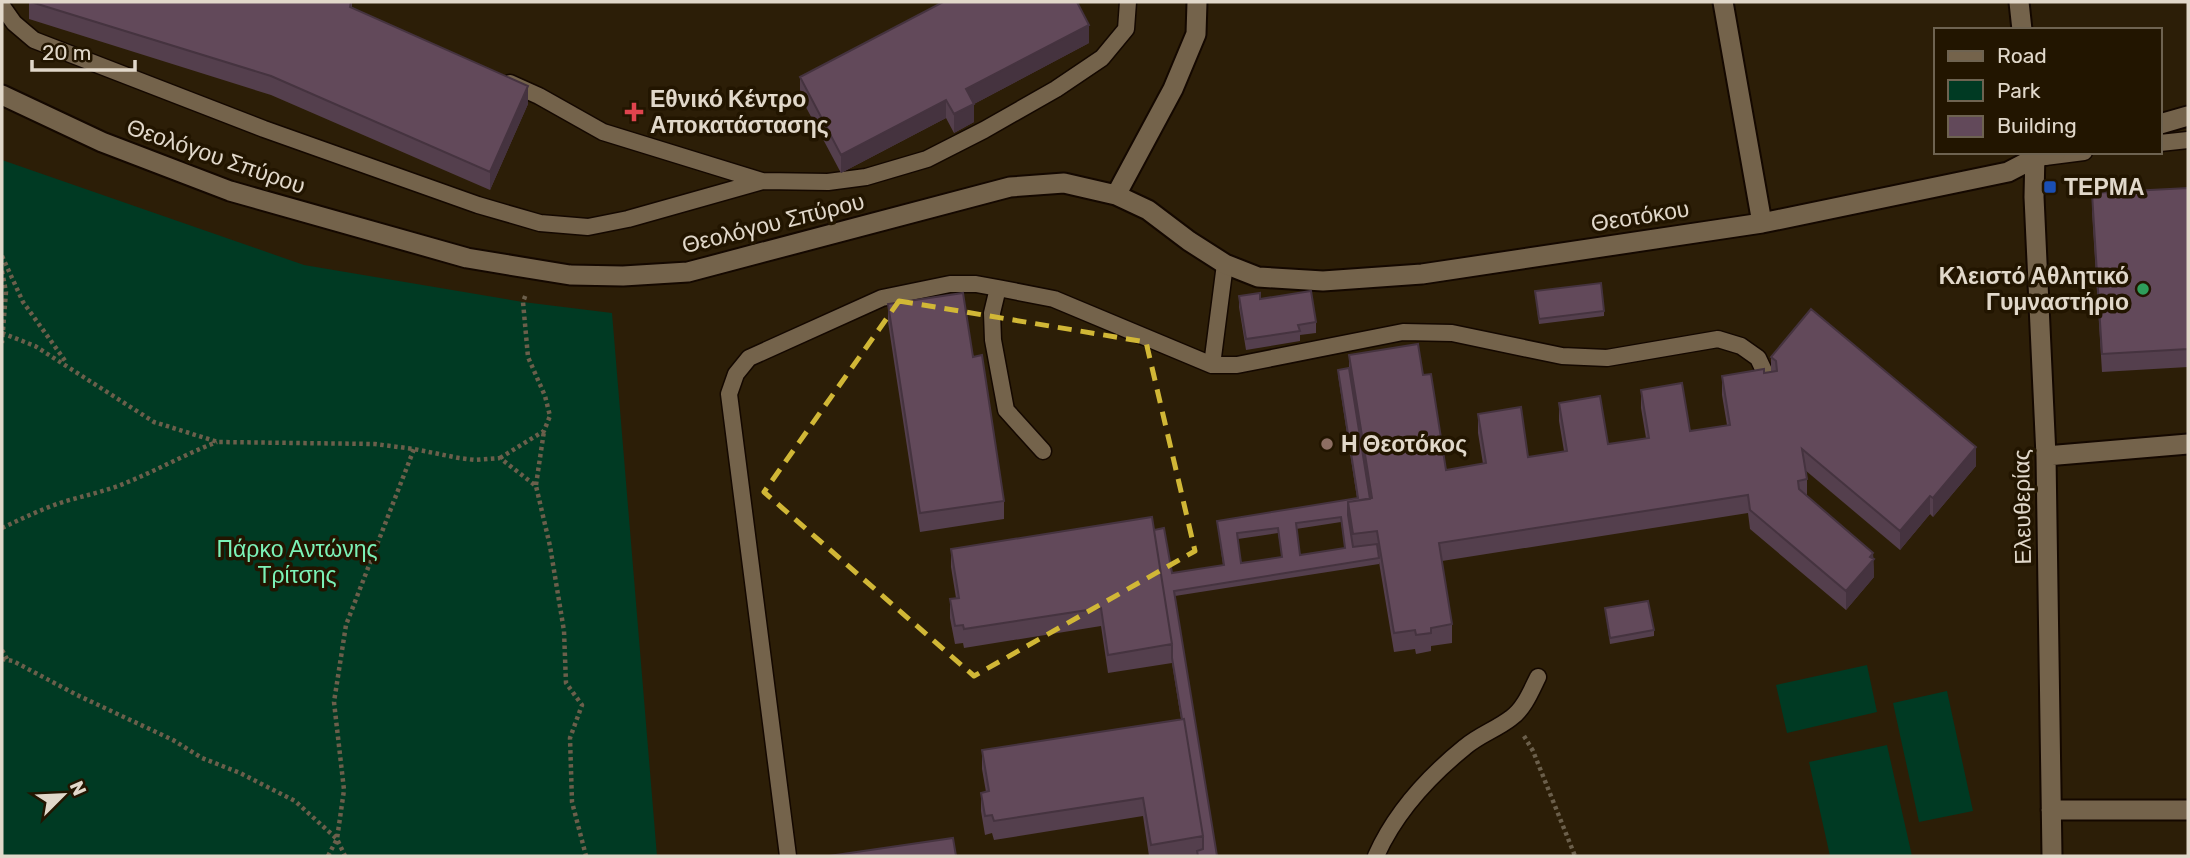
<svg xmlns="http://www.w3.org/2000/svg" width="2190" height="858" viewBox="0 0 2190 858" font-family="Rubik,sans-serif">
  <style>
    .green { fill: #003a23 }
    .lines { fill: none; stroke-linecap: round; stroke-linejoin: round }
    .service-casing { stroke: #140800; stroke-width: 19 }
    .minor-casing { stroke: #140800; stroke-width: 23 }
    .path { stroke: #6b5f4b; stroke-width: 4.5; stroke-dasharray: 3.5 3.5; stroke-linecap: butt }
    .service { stroke: #74634b; stroke-width: 16 }
    .minor { stroke: #74634b; stroke-width: 19 }
    .wall { fill: #543f4d; fill-rule: evenodd }
    .shaded-wall { fill: #45333f }
    .building { fill: #62495a; stroke: #45333f; stroke-width: 2; fill-rule: evenodd }
    .marked { fill: none; stroke: #d1b736; stroke-width: 5; stroke-dasharray: 14 9; stroke-linejoin: round }
    .health-dot { fill: #e0444e; stroke: #221500; stroke-width: 2.5 }
    .transit-dot { fill: #1a4fb4; stroke: #221500; stroke-width: 2.5 }
    .leisure-dot { fill: #2e9e5b; stroke: #221500; stroke-width: 2.5 }
    .education-dot { fill: #8d6e63; stroke: #221500; stroke-width: 2.5 }
    .labels { text-anchor: middle; dominant-baseline: central; stroke-width: 7; stroke-linejoin: round; paint-order: stroke }
    .poi-label { font-size: 23px; font-weight: bold; fill: #e1d8ca; stroke: #221500; text-anchor: start }
    .street-label { font-size: 23px; fill: #e1d8ca; stroke: #221500 }
    .park-label { font-size: 23px; fill: #7bf2b7; stroke: #221500 }
  </style>
  <rect width="100%" height="100%" fill="#2c1e07"/>
  <path class="green" d="M2,160l302,105 219,37 89,11 45,543h-655z
    M1867,665l10,47 -90,21 -11,-48z
    M1947,691l26,120 -54,11 -26,-119z
    M1887,745l25,111h-82l-21,-94z"/>
  <g class="lines">
    <g class="service-casing">
      <path id="service" d="M2,6l12,17 20,17 230,89 214,76 62,18 48,4 40,-8 135,-38 65,1 38,-5 61,-18 57,-29 72,-41 46,-31 24,-29 2,-27
        M510,83l29,13 64,36 159,49
        M2160,143l28,-3
        M2045,157l39,-5
        M1212,365l13,-101
        M1043,451l-37,-41 -13,-70 -1,-27 6,-25 56,11 158,66h25l166,-33 49,1 110,23 45,2 111,-19 23,7 17,12 7,15
        M788,856l-59,-462 7,-20 13,-16 133,-60 68,-14h26l22,4
        M1376,856c19,-43 52,-79 89,-109 14,-12 32,-18 46,-29 13,-9 20,-27 27,-41"/>
    </g>
    <g class="minor-casing">
      <path id="minor" d="M1723,2l39,221
        M2019,2l3,28
        M2,95l100,47 128,49 237,67 103,17 53,1 65,-4 322,-85 54,-4 52,12 32,15 41,31 36,23 33,13 65,4 99,-7 340,-51 246,-51 27,-14 21,-6
        M2160,124l28,-8
        M2035,152l-1,45 12,259 6,400
        M1116,195l57,-106 23,-55 1,-32
        M2046,456l142,-12
        M2051,810h137"/>
    </g>
    <path class="path" d="M2,256l21,46 43,60
      M2,271l4,21 -4,51
      M2,333l33,13 119,76 64,20 157,2 39,5 45,9 16,2 25,-2 36,28 14,60 14,85 2,52 16,22 -12,33 2,64 14,54
      M500,458l44,-27 6,-15 -5,-20 -17,-39 -5,-55 3,-8
      M536,485l8,-54
      M2,528c21,-10 42,-20 64,-27 18,-5 35,-9 52,-15 34,-13 65,-31 99,-44
      M2,650l5,9
      M2,659l11,2 64,34 96,45 29,18 38,15 55,28 42,38 8,17
      M1524,736l9,15 42,105
      M328,856l9,-17 7,-49 -10,-88 12,-77 68,-176"/>
    <use href="#service" class="service"/>
    <use href="#minor" class="minor"/>
  </g>
  <path class="wall" d="M29,2h323v5l176,97 -38,86 -219,-95 -242,-76z
    M1089,43l-115,61v18l-20,11 -8,-15 -105,55 -41,-77v-19z
    M2188,188v179l-86,5 -10,-160v-19z
    M1535,291l69,20v5l-65,8z
    M1239,296l21,3 56,23v11l-16,2v6l-54,9 -7,-43z
    M888,304l85,53 31,144v18l-84,13 -32,-210z
    M1349,355l74,20 23,95 37,-6 -5,-31v-19l50,43 36,-6 -5,-30v-18l49,41 38,-6 -5,-30v-18l49,41 37,-6 -5,-30v-19l49,-4v-15l205,109 -43,51 -3,-3 -30,36 -95,-80 2,9v17l66,57 1,24 -28,33 -96,-81 -2,-16 -306,48 10,63v19l-21,3v5l-15,3 -1,-5 -21,3 -15,-90v2l-204,32 42,260h-68l-6,-40 -149,24 -2,-7 -7,2 -4,-24v-18l5,-1 -4,-23v-19l199,-31 -9,-56 -64,10 -7,-47 -137,22 -1,-5 -8,1 -5,-26v-19l6,-1 -5,-31v-18l203,-19 18,43 51,-8 -6,-44 140,-23 -19,-123v-5l11,-2zM1341,522l4,26 -45,7 -4,-26zM1278,533l4,24 -41,6 -3,-24z
    M1605,608l49,22v6l-44,8z"/>
  <path class="shaded-wall" d="M1089,25v18l-115,61v18l-20,11v-19l12,-25z
    M528,86v18l-38,86v-18z
    M946,100v18l-105,55v-18z
    M1976,447v19l-43,51v-19z
    M1930,496v18l-30,36v-19z
    M1873,553l1,24 -28,33v-19z"/>
  <path class="building" d="M31,2h320l-1,5 178,79 -38,86 -219,-96z
    M943,2h134l12,23 -123,64 8,15 -20,10 -8,-14 -105,55 -41,-78z
    M2188,188v161l-86,5 -10,-161z
    M1601,283l3,28 -65,8 -4,-28z
    M1311,291l5,31 -18,3 2,6 -54,8 -7,-43 21,-3v6z
    M963,293l10,64 9,-2 22,146 -84,12 -32,-209z
    M1811,309l165,138 -43,51 -3,-2 -30,35 -98,-82 5,30 -9,2 1,8 74,64 -3,4 4,2 -28,32 -96,-81 -2,-15 -309,48 13,81 -21,4v5l-15,2 -1,-5 -21,3 -17,-102 -24,3 -5,-32 24,-4 -23,-143 69,-11 5,31 8,-1 15,96 40,-7 -8,-49 43,-7 7,50 39,-6 -8,-48 41,-7 8,48 41,-6 -8,-48 41,-7 8,48 40,-6 -8,-49 42,-7v4l13,-2 -1,-10 -5,-4z
    M1349,368l21,131 -22,3v13l5,32 24,-3 2,14 -205,33 43,265h-19l-1,-5 6,-2v-13l-19,-117h-2l-10,-61v-14l-18,-114 10,-2 8,45 52,-8 -7,-44 141,-23 -20,-128zM1341,517l4,31 -45,7 -4,-32zM1278,528l4,29 -41,6 -4,-30z
    M1152,517l20,127 -64,11 -7,-47 -137,21 -1,-4 -8,1 -5,-27 9,-1 -8,-49z
    M1648,601l6,29 -44,8 -5,-30z
    M1184,719l19,117 -52,9 -8,-47 -149,23 -2,-6 -7,1 -4,-23 8,-2 -7,-41z
    M953,838l3,18h-127z"/>
  <path class="marked" d="M899,301l247,41 49,209 -221,125 -210,-184z"/>
  <path class="health-dot" d="M630.5 101.5h7v7h7v7h-7v7h-7v-7h-7v-7h7z"/>
  <rect class="transit-dot" x="2043" y="180" width="14" height="14" rx="3.5"/>
  <circle class="leisure-dot" cx="2143" cy="289" r="7"/>
  <circle class="education-dot" cx="1327" cy="444" r="7"/>
  <g class="labels">
    <g class="poi-label">
      <text x="650" y="99">Εθνικό Κέντρο<tspan x="650" dy="26">Αποκατάστασης</tspan></text>
      <text x="2064" y="187">ΤΕΡΜΑ</text>
      <text x="2129" y="276" text-anchor="end">Κλειστό Αθλητικό<tspan x="2129" dy="26">Γυμναστήριο</tspan></text>
      <text x="1341" y="444">Η Θεοτόκος</text>
    </g>
    <g class="street-label">
      <text transform="translate(216 156) rotate(19)">Θεολόγου Σπύρου</text>
      <text transform="translate(1640 216) rotate(-9)">Θεοτόκου</text>
      <text transform="translate(773 223) rotate(-14)">Θεολόγου Σπύρου</text>
      <text transform="translate(2022 507) rotate(-91)">Ελευθερίας</text>
    </g>
    <g class="park-label">
      <text x="297" y="549">Πάρκο Αντώνης<tspan x="297" dy="26">Τρίτσης</tspan></text>
    </g>
  </g>
  <rect width="2190" height="858" fill="none" stroke="#e1d8ca" stroke-width="7"/>
  <rect x="1934" y="28" width="228" height="126" fill="#221500" stroke="#6e6351" stroke-width="2"/>
  <rect x="1948" y="51" width="35" height="10" fill="#74634b" stroke="#6e6351" stroke-width="2"/>
  <text x="1997" y="63" font-size="21" fill="#e1d8ca">Road</text>
  <rect x="1948" y="80" width="35" height="21" fill="#003a23" stroke="#6e6351" stroke-width="2"/>
  <text x="1997" y="98" font-size="21" fill="#e1d8ca">Park</text>
  <rect x="1948" y="116" width="35" height="21" fill="#62495a" stroke="#6e6351" stroke-width="2"/>
  <text x="1997" y="133" font-size="21" fill="#e1d8ca">Building</text>
  <g transform="translate(63 795) rotate(66)" stroke="#221500" stroke-width="5" paint-order="stroke">
  <path d="M0-5L12 26L0 18L-12 26Z" fill="#e1d8ca"/>
  <text y="-10" font-size="19" font-weight="bold" text-anchor="middle" fill="#e1d8ca">N</text>
  </g>
  <path d="M32 60v10h103v-10" fill="none" stroke="#e1d8ca" stroke-width="3.5"/>
  <text x="42" y="60" font-size="21" fill="#e1d8ca" stroke="#221500" stroke-width="5" paint-order="stroke">20 m</text>
</svg>
